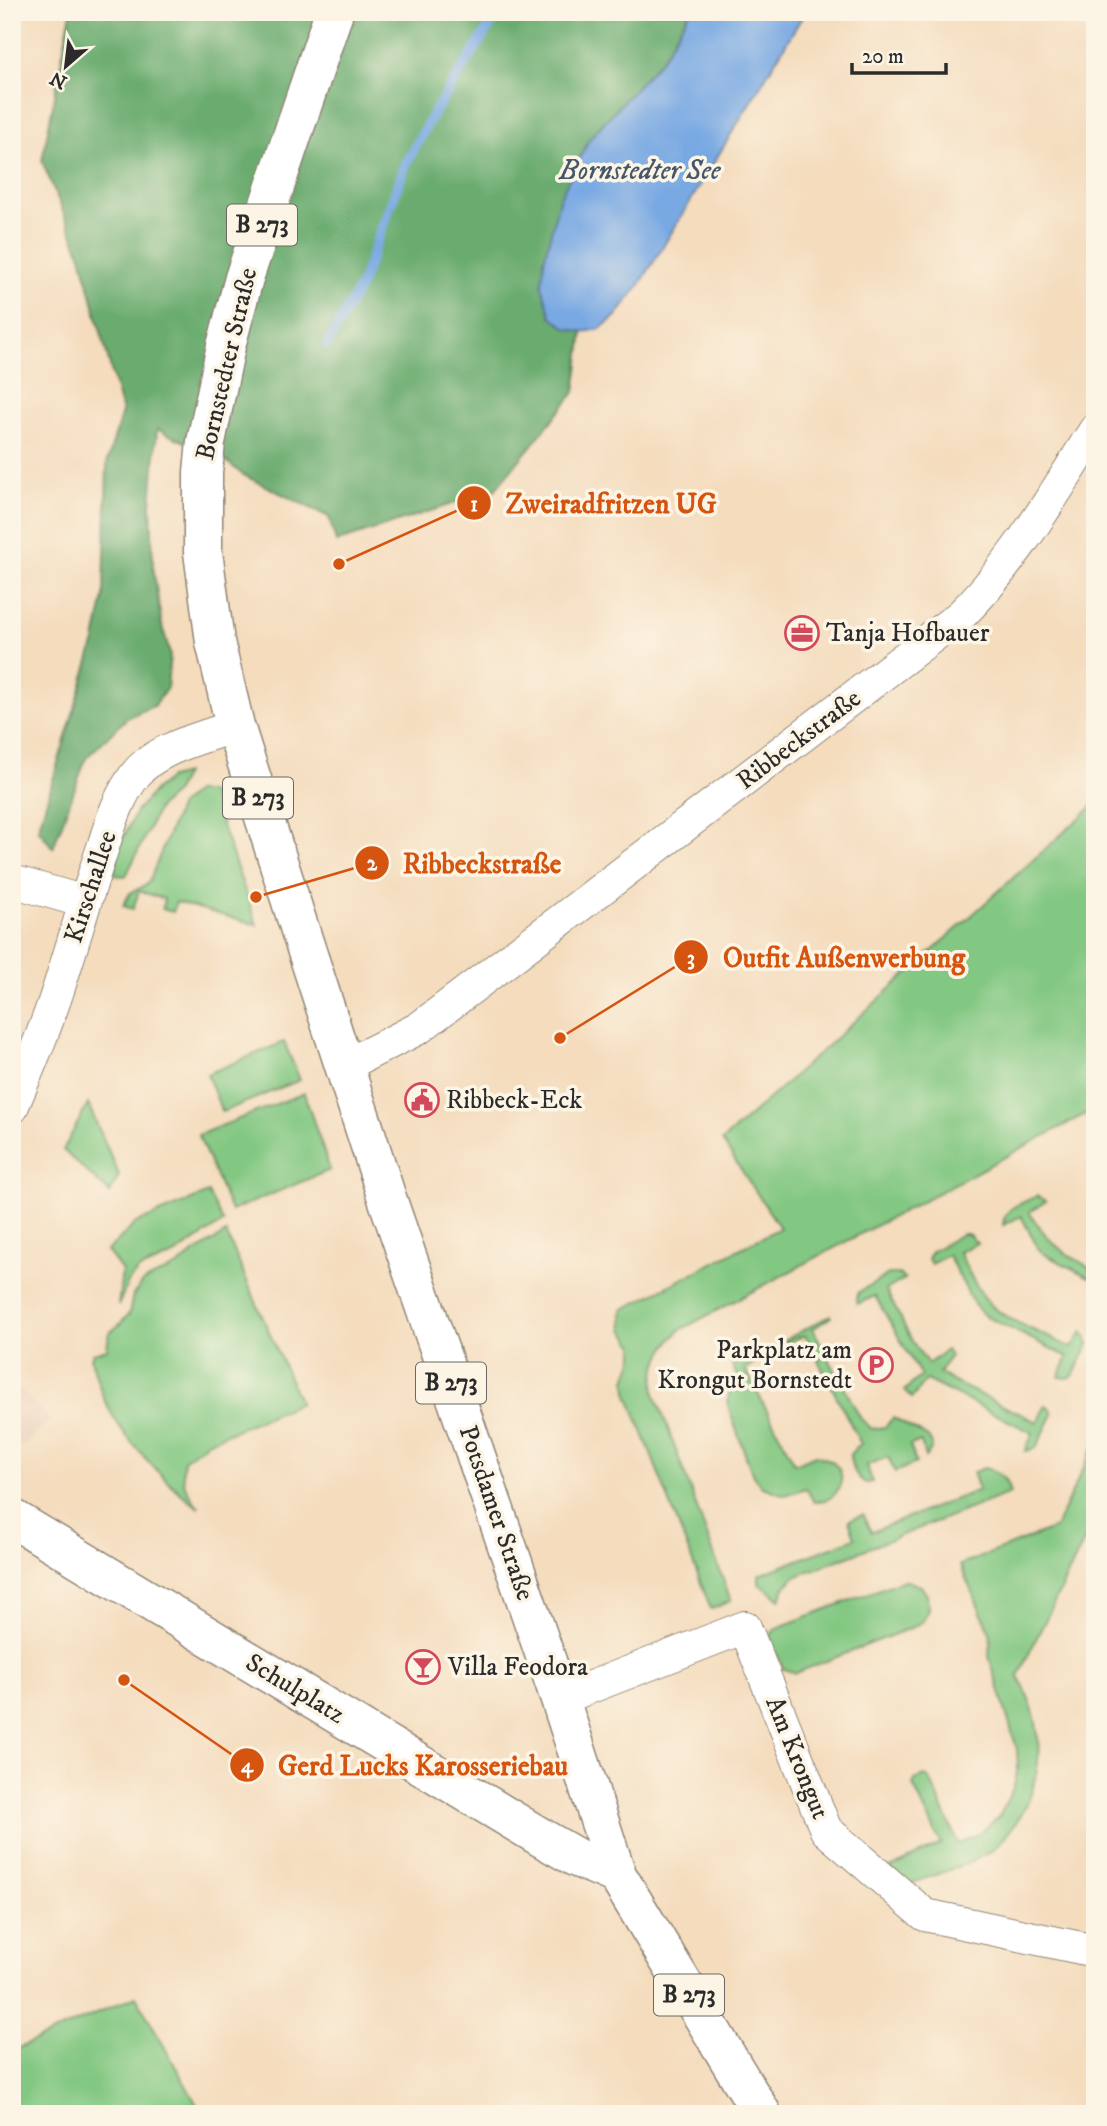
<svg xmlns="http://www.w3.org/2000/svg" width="1107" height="2126" viewBox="0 0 1107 2126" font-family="'IM FELL DW Pica',serif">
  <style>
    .built { fill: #e9ceb7 }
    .green { fill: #83c882; stroke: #577a56; stroke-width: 2 }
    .forest { fill: #6aac70; stroke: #4a6c4e; stroke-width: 2 }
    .water { fill: #79a9e3; stroke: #526a87; stroke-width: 2 }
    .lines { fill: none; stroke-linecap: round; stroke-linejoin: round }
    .stream { stroke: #79a9e3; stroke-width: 10 }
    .street-casing { stroke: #908474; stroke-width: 34 }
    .secondary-casing { stroke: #908474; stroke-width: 41 }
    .primary-casing { stroke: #908474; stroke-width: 41 }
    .street { stroke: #fff; stroke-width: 32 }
    .secondary { stroke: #fff; stroke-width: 38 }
    .primary { stroke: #fff; stroke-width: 38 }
    .labels { text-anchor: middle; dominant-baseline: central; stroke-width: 7; stroke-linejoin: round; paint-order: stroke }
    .shield { fill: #fcf5e5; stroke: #6a6863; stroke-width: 2 }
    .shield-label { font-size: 24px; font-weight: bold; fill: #2b2b2b }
    .street-label { font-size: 26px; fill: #2b2b2b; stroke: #fcf5e5 }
    .poi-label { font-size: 26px; fill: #2b2b2b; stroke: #fcf5e5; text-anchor: start }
    .water-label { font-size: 28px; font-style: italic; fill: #46576b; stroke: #fcf5e5 }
    .leader { fill: none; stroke: #d5540f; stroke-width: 2.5 }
    .callout-dot { fill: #d5540f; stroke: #fcf5e5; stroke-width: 2.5 }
    .mark-label { font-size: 21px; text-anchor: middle; font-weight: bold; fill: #fff }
    .callout-label { font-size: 28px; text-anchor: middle; font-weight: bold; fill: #d5540f; stroke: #fcf5e5; stroke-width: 7; stroke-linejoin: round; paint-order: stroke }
  </style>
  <rect width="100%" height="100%" fill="#fcf5e5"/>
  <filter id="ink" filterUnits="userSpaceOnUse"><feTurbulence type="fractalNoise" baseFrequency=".0143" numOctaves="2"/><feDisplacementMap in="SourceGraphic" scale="14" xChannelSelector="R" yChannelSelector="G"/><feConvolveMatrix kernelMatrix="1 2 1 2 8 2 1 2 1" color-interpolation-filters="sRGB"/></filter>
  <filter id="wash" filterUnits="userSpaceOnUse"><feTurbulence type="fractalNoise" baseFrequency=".00686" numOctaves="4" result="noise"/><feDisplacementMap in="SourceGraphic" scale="28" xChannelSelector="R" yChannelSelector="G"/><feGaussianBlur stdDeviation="1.57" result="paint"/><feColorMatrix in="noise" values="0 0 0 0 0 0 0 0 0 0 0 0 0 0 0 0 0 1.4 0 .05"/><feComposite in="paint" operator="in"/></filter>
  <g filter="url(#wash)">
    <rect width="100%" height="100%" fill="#f4dcbd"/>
    <path class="built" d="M12,1381l38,39 -28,27 -10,-10z"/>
    <path class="green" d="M185,774l-10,19 -16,14 -33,69 -12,-1 5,-29 18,-36 19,-21 14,-11z
      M195,792h15l47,133 -81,-23 -3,10 -11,-3 2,-10 -25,-8 -6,18 -10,-3 7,-13 16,-8 3,-3 31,-77z
      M1095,804v305l-415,221c-18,18 -28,37 -25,63l76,208 -20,8 -84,-217 -1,-12 8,-23v-12l-11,-16 -1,-19 158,-82 -58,-87z
      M284,1042l16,38 -78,32 -15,-38z
      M304,1093l26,77 -99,41 -33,-76z
      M88,1104l31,71 -9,18 -47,-43z
      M208,1193l15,29 -49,33 -36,15 -10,12 -10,24 4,-35 -15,-20 29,-28z
      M1037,1196l9,5 -17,11c20,31 33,41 66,58v10l-51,-26 -6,-6 -17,-32 -18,9c1,-18 19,-22 34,-29z
      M226,1233l74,170 -91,38 -25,19c-4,22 2,30 15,48 -33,-25 -77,-70 -94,-107 -6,-13 -10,-29 -14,-42l2,-6 14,-4 2,-16 10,-8 10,-11 4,-19 11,-14 34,-15 10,-9z
      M962,1234h6l9,9 -18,9c9,18 17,37 31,52 16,17 60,33 82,44l10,-16 4,4 3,8 -16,32 -6,2 -8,-1 9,-20 -83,-41 -10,-10 -27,-51 -17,9 -3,-5 3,-7z
      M889,1274h10l5,5 -18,11 26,51 16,23 18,-14 4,6 -11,17 15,9 83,40 9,-17 5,4 2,5 -17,34 -11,3 8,-18 -107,-53 -14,18 -8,-7 17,-15 -46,-80 -18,8 -1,-5 3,-7z
      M831,1315v2l-18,12 48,90 11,10 13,-2 8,-9 35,19 4,7 -2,8 -5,5 -4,-15 -11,3 6,18 -21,9 -7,-15 -21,8 5,17 -6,1c-10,-5 -16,-18 -16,-29l11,-10 -56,-109 -18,8 -2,-3z
      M750,1350l6,2 5,7 -16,10 50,95 20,-9c15,4 31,12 25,30 -2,5 -6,11 -10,13 -4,3 -12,3 -16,4l-8,-14 -21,7 -23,-8 -9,-11 -24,-67c-2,-14 1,-22 8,-34l-8,-16z
      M1095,1444v75l-77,157c28,49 29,108 -7,153 -7,10 -16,21 -27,26 -23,13 -51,20 -76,30l-18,-17 51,-24 -28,-59 2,-5 10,-4 5,3 28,65 21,-10 21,-19 14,-29 4,-18 -1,-19 -28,-93 2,-21 -31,-70 95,-37z
      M984,1468c16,3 22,10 26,25l-216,84 -9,10 -5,12 -21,-15v-9l96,-37 -6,-18 14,-5 8,17 108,-42 -6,-18z
      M904,1580l17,6 6,9 1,15 -5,11 -10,6 -117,46 -13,-4 -13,-33 6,-8z
      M136,1996l66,118h-189l-1,-63z"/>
    <path class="forest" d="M71,12h619l-28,47 -72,79 -24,190 17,4 -8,60 -80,98 -159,52 -7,-25 -86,-42 -17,-14 -69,-32 -6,75 1,29 1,33 8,55 9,33 -3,34 -13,18 -26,11 -42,41 -33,90 -15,-19 57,-188 9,-45 3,-133 15,-51 -42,-160 -38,-91z"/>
    <path class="water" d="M690,12h115l-166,274 -23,30 -16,13 -17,3 -17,-4 -15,-12 -9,-29 2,-27 16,-63 30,-59 72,-79z"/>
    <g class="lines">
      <path class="stream" d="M327,345l34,-61 44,-118 26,-49 68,-105"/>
    </g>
  </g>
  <g filter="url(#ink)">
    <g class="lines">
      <g class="street-casing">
        <path id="street" d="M12,881l73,21
          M344,1066l75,-38 542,-413c53,-52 94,-123 134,-185
          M12,1108c17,-41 35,-82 48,-124 13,-41 25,-82 38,-122 10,-29 18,-63 38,-88 20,-26 69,-37 99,-48
          M560,1699l185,-72 81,203 99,85 170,36"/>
      </g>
      <g class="secondary-casing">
        <path id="secondary" d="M12,1518l530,320 35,20 40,17"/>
      </g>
      <g class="primary-casing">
        <path id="primary" d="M334,12l-90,266 -18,68 -20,96 -3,30v80l12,90 20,84 66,207 86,265 173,501 57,176 145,239"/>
      </g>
      <use href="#street" class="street"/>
      <use href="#secondary" class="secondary"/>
      <use href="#primary" class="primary"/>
    </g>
  </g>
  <defs>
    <g id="office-ring" transform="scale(1.75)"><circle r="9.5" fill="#fcf5e5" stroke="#d1495b" stroke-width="1.5"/><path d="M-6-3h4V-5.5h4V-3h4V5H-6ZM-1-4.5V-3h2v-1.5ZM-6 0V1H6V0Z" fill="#d1495b"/></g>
    <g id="civic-ring" transform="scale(1.75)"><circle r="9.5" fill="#fcf5e5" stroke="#d1495b" stroke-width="1.5"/><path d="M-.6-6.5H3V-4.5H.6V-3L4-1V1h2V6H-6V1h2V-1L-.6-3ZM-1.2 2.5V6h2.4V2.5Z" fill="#d1495b"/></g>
    <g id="parking-ring" transform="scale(1.75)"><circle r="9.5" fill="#fcf5e5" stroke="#d1495b" stroke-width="1.5"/><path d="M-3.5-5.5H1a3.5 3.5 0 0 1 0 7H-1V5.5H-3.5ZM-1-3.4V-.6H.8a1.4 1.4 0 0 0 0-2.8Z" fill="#d1495b"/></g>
    <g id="bar-ring" transform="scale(1.75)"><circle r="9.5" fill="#fcf5e5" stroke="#d1495b" stroke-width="1.5"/><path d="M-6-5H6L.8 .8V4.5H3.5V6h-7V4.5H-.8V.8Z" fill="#d1495b"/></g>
  </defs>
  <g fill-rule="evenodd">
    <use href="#office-ring" x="802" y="633"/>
    <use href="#civic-ring" x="422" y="1100"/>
    <use href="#parking-ring" x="876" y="1365"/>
    <use href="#bar-ring" x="423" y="1667"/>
  </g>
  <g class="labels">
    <g class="shield">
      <rect x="227" y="204.5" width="70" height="41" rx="5"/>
      <rect x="223" y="777.5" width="70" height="41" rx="5"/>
      <rect x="416" y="1362.5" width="70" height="41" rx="5"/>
      <rect x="654" y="1974.5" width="70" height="41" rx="5"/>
    </g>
    <g class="shield-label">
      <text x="262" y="225">B 273</text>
      <text x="258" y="798">B 273</text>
      <text x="451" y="1383">B 273</text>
      <text x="689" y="1995">B 273</text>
    </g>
    <g class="street-label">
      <text transform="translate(227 364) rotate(-77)">Bornstedter Straße</text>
      <text transform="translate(799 740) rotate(-37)">Ribbeckstraße</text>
      <text transform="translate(91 887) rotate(-72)">Kirschallee</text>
      <text transform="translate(496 1513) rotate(71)">Potsdamer Straße</text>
      <text transform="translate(295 1689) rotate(31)">Schulplatz</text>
      <text transform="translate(797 1758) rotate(68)">Am Krongut</text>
    </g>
    <g class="poi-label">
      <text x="826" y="633">Tanja Hofbauer</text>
      <text x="446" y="1100">Ribbeck-Eck</text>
      <text x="852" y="1350" text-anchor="end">Parkplatz am<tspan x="852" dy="30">Krongut Bornstedt</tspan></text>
      <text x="448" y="1667">Villa Feodora</text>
    </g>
    <g class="water-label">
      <text x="640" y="170">Bornstedter See</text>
    </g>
  </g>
  <path class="leader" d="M339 564L474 503M256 897L372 863M560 1038L691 957M124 1680L247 1765"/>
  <g class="callout-dot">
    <circle cx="339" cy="564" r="7"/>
    <circle cx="256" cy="897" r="7"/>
    <circle cx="560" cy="1038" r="7"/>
    <circle cx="124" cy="1680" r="7"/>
    <circle cx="474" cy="503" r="18"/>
    <circle cx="372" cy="863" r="18"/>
    <circle cx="691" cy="957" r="18"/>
    <circle cx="247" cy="1765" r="18"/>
  </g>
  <g class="mark-label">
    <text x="474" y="511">1</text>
    <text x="372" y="870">2</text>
    <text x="691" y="965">3</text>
    <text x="247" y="1772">4</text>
  </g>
  <g class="callout-label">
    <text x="611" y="513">Zweiradfritzen UG</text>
    <text x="482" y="873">Ribbeckstraße</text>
    <text x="844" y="967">Outfit Außenwerbung</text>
    <text x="423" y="1775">Gerd Lucks Karosseriebau</text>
  </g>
  <rect width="1107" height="2126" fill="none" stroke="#fcf5e5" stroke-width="42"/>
  <g transform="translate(66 66) rotate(208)" stroke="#fcf5e5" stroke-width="5" paint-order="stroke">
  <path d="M0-5L12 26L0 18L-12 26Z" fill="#2b2b2b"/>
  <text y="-10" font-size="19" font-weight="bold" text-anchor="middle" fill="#2b2b2b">N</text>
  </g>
  <path d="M852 63v10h94v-10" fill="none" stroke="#2b2b2b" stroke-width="3.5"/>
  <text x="862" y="63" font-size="21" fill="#2b2b2b" stroke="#fcf5e5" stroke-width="5" paint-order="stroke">20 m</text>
</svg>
